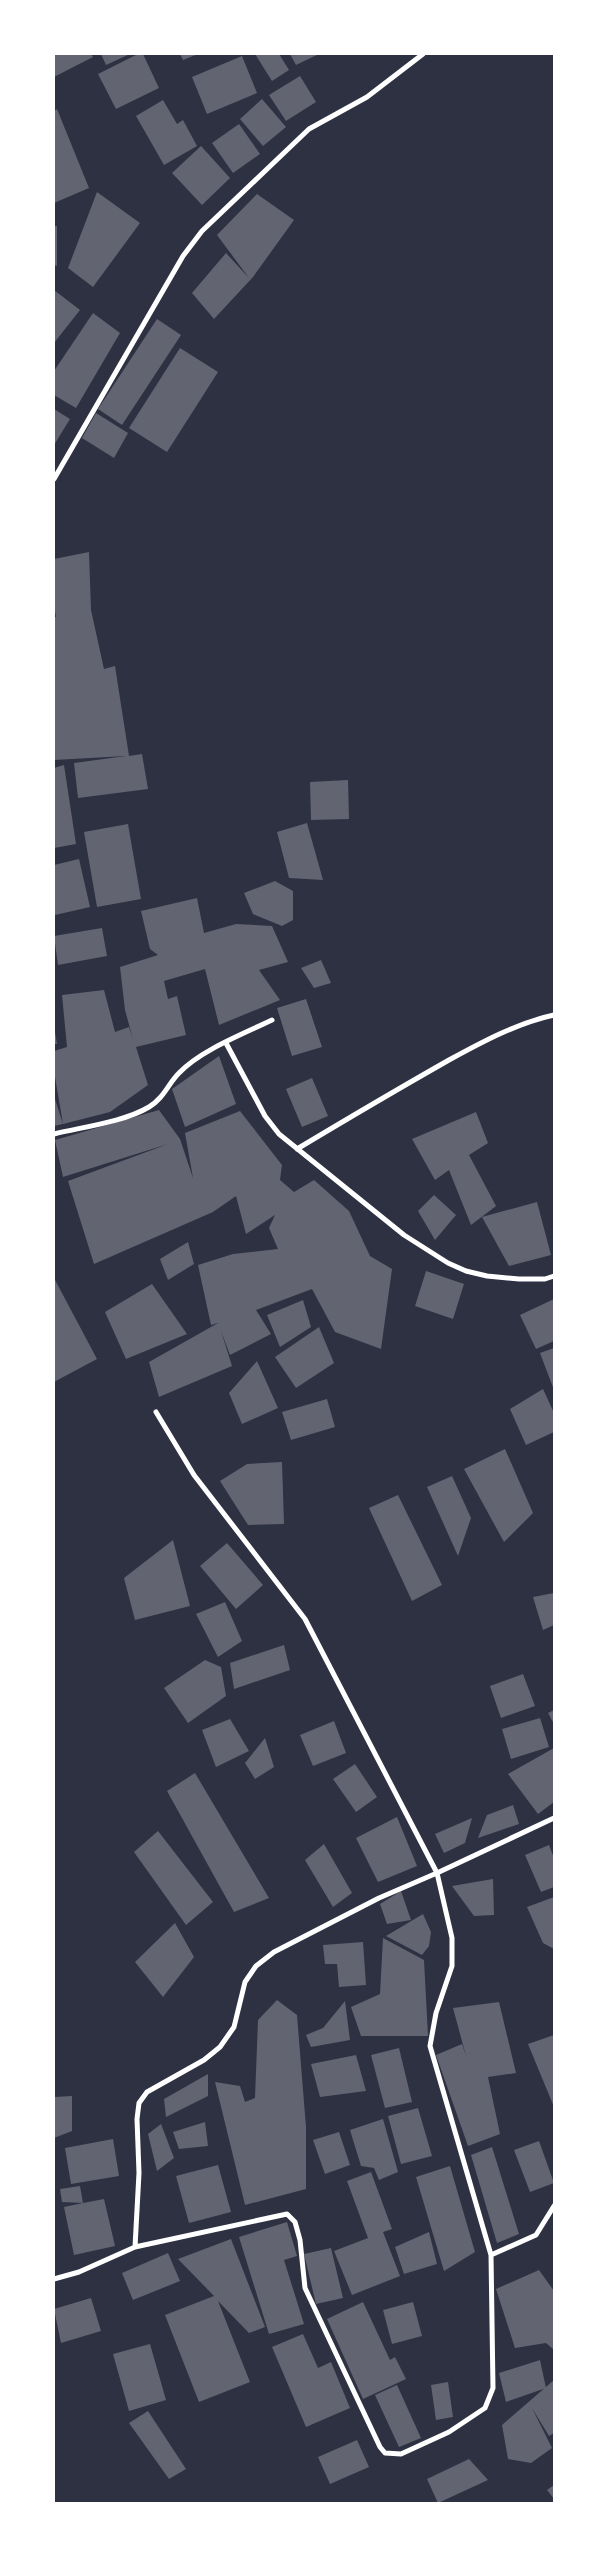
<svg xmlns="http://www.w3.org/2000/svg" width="608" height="2557" viewBox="0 0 608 2557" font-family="'Crimson Pro',serif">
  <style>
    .building { fill: #626471 }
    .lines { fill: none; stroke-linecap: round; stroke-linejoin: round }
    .minor { stroke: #fff; stroke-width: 5 }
  </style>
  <rect width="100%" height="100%" fill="#2d3142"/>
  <path class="building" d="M54,54h37l2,3 -39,20z
    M101,54h29l-24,11z
    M138,54h5l16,34 -43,21 -18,-35z
    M180,54h18l-15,6z
    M255,54h24l10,16 -17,11z
    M290,54h29l-23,11z
    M242,56l15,37 -50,21 -15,-37z
    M300,76l16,26 -30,19 -17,-26z
    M262,99l24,28 -23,19 -23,-27z
    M163,100l14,24 6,-4 14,26 -33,19 -28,-49z
    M57,109l32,79 -35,15v-92z
    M239,124l21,30 -27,19 -21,-30z
    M201,146l29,32 -28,27 -30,-32z
    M97,192l43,31 -47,64 -25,-19z
    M257,194l37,26 -41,57 -39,42 -22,-26 34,-40 23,25 -32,-43z
    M54,226h3v40l-3,-1z
    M54,290l26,20 -26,33z
    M93,313l27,20 -44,75 -22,-13v-24z
    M157,319l24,16 -59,90 -24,-16z
    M180,348l38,24 -51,80 -38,-24z
    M54,409l16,10 -16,26z
    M96,413l32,20 -14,25 -32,-20z
    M89,552l2,58 13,59 11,-3 14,90 13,-2 6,35 -70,9 -4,-35 52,-7 -72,4v-143h2l-2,-11v-47z
    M64,765l12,79 -22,4v-80z
    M348,780l1,39 -38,1 -1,-38z
    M307,823l16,57 -34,-2 -12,-46z
    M128,824l13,75 -44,8 -13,-75z
    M79,859l11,48 -35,8 -1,-50z
    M275,881l18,10v29l-11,6 -29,-12 -9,-21z
    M197,898l7,35 32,-9 36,2 16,36 -29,8 21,30 -61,25 -14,-56 -41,12 4,18 9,-3 9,39 -50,12 12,38 -38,27 -47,12 -9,-53v-20l13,-4 -5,-52 42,-5 11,42 14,-5 4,12 -8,-29 -5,-43 38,-12 -8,-6 -9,-38z
    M102,928l5,28 -49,9 -4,-29z
    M321,960l10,23 -17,5 -13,-20z
    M306,999l16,48 -30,9 -15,-48z
    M54,1032h1l2,12h-3z
    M219,1056l17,48 -51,23 -13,-38z
    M312,1078l16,38 -26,11 -16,-38z
    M54,1096l9,28 -9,2z
    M159,1110l21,29 13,39 -8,-45 55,-22 42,54 -2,15 14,12 20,-12 35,31 21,45 22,13 -11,80 -46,-17 -23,-43 -56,21 15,24 -41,21 -9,-24 11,35 -73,31 -10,-35 69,-39 -7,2 -13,-60 35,-11 45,-5 -9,-21 6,-13 -29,19 -10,-38 -23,16 -119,52 -26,-83 100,-37 -105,33 -8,-37z
    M476,1112l12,31 -19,12 27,51 -25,19 -22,-55 -14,10 -23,-41z
    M434,1195l22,20 -21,25 -17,-29z
    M537,1202l14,53 -42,11 -27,-49z
    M188,1242l6,22 -26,16 -8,-21z
    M426,1271l38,13 -11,35 -38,-13z
    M54,1278l43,81 -43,23z
    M152,1284l35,50 -61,25 -21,-47z
    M554,1299v42l-18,8 -16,-34z
    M303,1300l8,27 -31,20 -13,-32z
    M319,1327l15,36 -38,25 -21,-31z
    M554,1348v42l-14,-37z
    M257,1361l21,47 -36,16 -13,-31z
    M543,1389l11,24v19l-28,13 -16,-36z
    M327,1399l8,28 -44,13 -9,-28z
    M505,1449l28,64 -29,29 -40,-73z
    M282,1462l2,62 -36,1 -28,-44 27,-17z
    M452,1476l19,42 -13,38 -31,-69z
    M398,1495l44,90 -30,16 -43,-93z
    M173,1540l17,66 -55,14 -11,-42z
    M227,1543l36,42 -27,24 -36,-43z
    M554,1593v32l-11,5 -10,-33z
    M225,1602l17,39 -24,16 -22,-43z
    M284,1645l6,25 -56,19 -4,-26z
    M205,1660l16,7 5,29 -38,27 -24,-35z
    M523,1674l12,32 -34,12 -11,-32z
    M554,1710v14l-6,-11z
    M540,1718l9,29 -38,12 -9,-30z
    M230,1719l19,32 -33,16 -14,-37z
    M334,1721l12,32 -33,13 -13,-31z
    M265,1738l9,29 -19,12 -10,-16z
    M554,1748v54l-16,12 -30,-40z
    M355,1764l22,33 -21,15 -23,-33z
    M195,1773l74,125 -35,14 -67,-121z
    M513,1805l6,19 -41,14 9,-23z
    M397,1817l20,49 -39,16 -22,-44z
    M472,1818l-7,25 -21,10 -9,-19z
    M158,1831l55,71 -27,23 -52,-73z
    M324,1844l28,49 -19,14 -28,-47z
    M549,1845l5,13v29l-13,5 -16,-37z
    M493,1879l1,36 -20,1 -22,-30z
    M401,1891l10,29 -24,4 -7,-20z
    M554,1897v52l-11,-6 -16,-36z
    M423,1914l8,18 -2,14 -7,9 -36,-19z
    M175,1923l19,34 -31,40 -28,-35z
    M383,1938l41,22 4,76h-67l-10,-29 29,-13z
    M363,1942l3,43 -27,2 -2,-23h-12l-2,-19z
    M277,2000l20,15 9,112v62l-61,16 -30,-123 25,4 5,16 10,-4 3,-78z
    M345,2001l5,39 -39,7 -5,-12 17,-7z
    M499,2002l17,71 -28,4 12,57 -32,12 -32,-91 26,-11 4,12 -13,-48z
    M554,2035v72l-26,-63z
    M399,2048l13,54 -27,6 -14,-53z
    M356,2055l10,36 -46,6 -9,-33z
    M208,2074v22l-42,21 -2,-18z
    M72,2096v35l-18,7v-41z
    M418,2108l14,48 -31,8 -13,-48z
    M383,2119l15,53 -19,8 -5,-12 -13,-2 -11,-36z
    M205,2122l3,24 -29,3 -6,-17z
    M161,2124l13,34 -17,13 -9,-37z
    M339,2132l11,33 -25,9 -12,-34z
    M113,2139l6,37 -48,8 -6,-36z
    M539,2141l15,42 -24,9 -16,-42z
    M492,2147l27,87 -22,9 -26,-88z
    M218,2165l13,47 -42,11 -13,-47z
    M450,2166l25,86 -31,19 -28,-94z
    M371,2172l21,57 -9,3 17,44 -48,19 -18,-44 34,-13 -21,-57z
    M80,2186l3,17 21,-4 11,47 -41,9 -10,-48 19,-4 -21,-1 -2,-13z
    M287,2222l10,34 -13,4 20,64 -35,10 -30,-97z
    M429,2232l8,32 -33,10 -9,-27z
    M231,2239l34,88 -16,6 -31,-32 32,81 -51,20 -34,-87 49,-19 -36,-37z
    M331,2248l12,50 -27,6 -12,-50z
    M168,2253l12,28 -47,19 -11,-27z
    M539,2270l15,21v59l-8,-7 -31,5 -19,-59z
    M91,2298l10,33 -40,12 -7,-34z
    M363,2302l27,58 5,-3 11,22 -43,20 -36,-80z
    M413,2302l9,34 -30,8 -9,-34z
    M303,2334l15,34 13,-6 19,46 -44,19 -34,-80z
    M150,2344l16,56 -37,11 -16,-57z
    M540,2360l6,28 -40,14 -7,-29z
    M554,2380v53l-5,3 -17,-28 20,40 -21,15 -23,-4 -6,-34z
    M448,2382l5,35 -17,3 -5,-35z
    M397,2385l24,53 -22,9 -24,-52z
    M148,2411l38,58 -17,10 -40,-56z
    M357,2440l12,27 -39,17 -12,-27z
    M469,2459l19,21 -50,23 -11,-24z
    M554,2485v14l-7,-9z"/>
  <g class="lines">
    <path class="minor" d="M54,479l129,-223 19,-25 107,-102 58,-32 56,-43
      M226,1043l39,73 14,18 125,101 44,28 18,8 21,5 32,3h26l9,-3
      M54,1134c28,-7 70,-12 95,-27 15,-9 19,-23 30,-34 22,-23 64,-39 93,-53
      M297,1149c50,-30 101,-60 152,-89 33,-18 68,-37 105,-45
      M135,2247l152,-33 8,8 5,18 5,48 75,159 5,6 16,1 48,-22 36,-24 8,-20 -2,-133 -61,-209 6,-33 16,-47v-28l-15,-65 -132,-254 -111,-144 -38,-63
      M491,2255l45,-20 18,-29
      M54,2279l25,-7 56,-25 4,-74 -2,-54 2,-16 8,-11 57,-32 16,-13 14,-20 11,-45 11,-16 18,-14 105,-54 58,-25 117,-55"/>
  </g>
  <rect width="608" height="2557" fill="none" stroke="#ffffff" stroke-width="110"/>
</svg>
